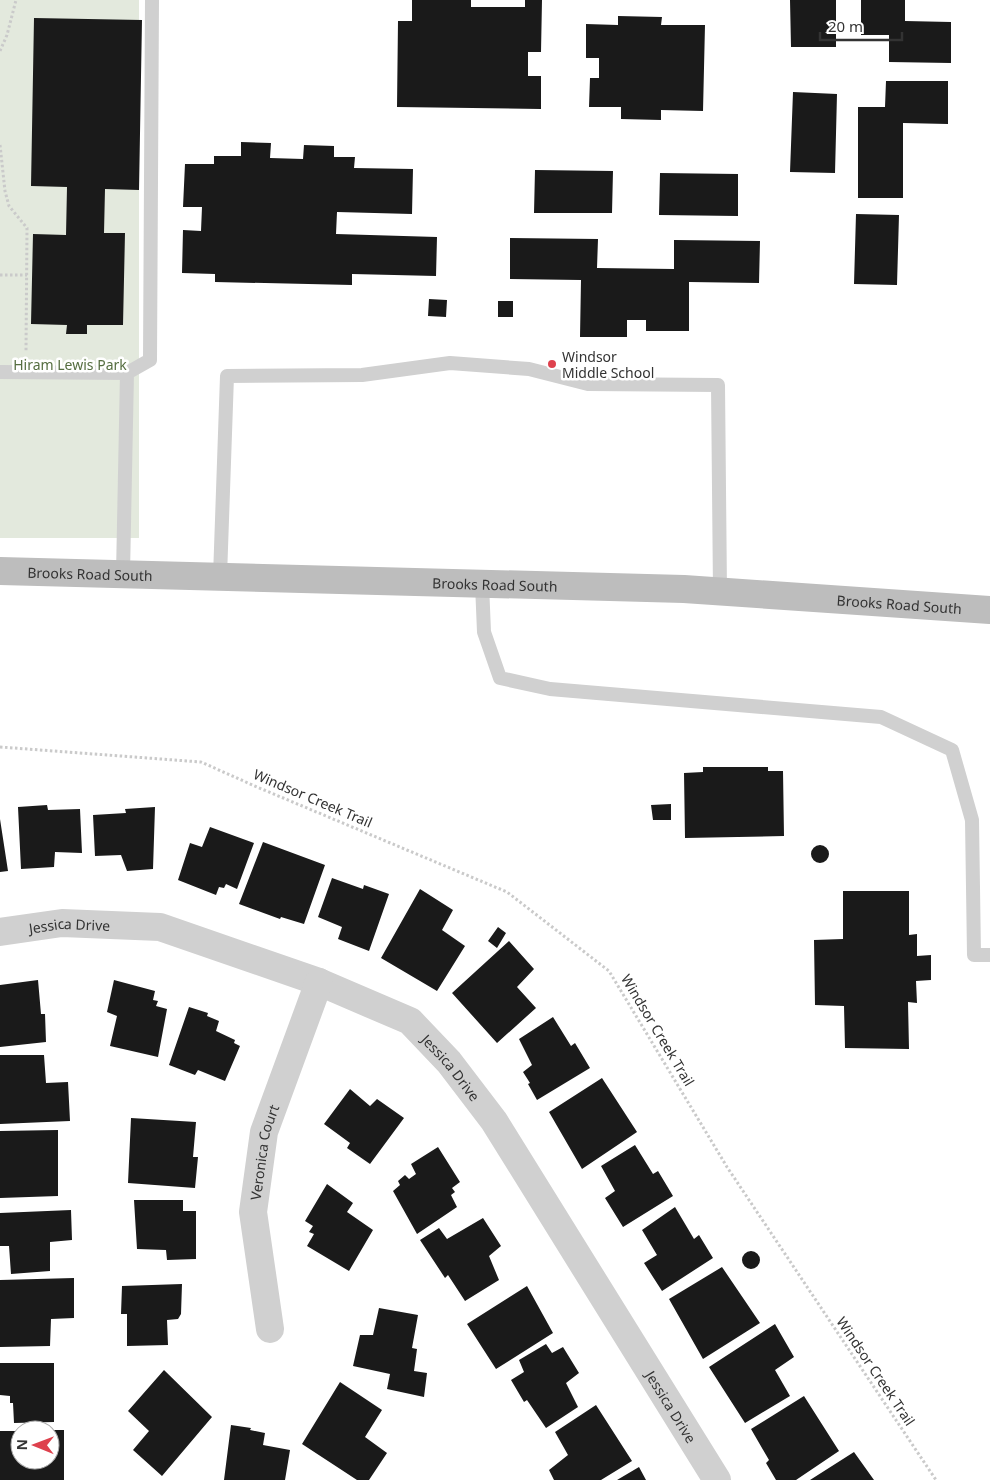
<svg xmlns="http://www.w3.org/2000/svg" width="990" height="1480" viewBox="0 0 990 1480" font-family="'Noto Sans',sans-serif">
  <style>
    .green { fill: #e3e9dd }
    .building { fill: #1a1a1a }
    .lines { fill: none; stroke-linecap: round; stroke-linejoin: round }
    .path { stroke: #cacaca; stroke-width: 3; stroke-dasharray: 2.5 2.5; stroke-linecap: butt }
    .lane { stroke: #d0d0d0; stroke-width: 14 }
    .street { stroke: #d0d0d0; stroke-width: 28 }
    .secondary { stroke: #bdbdbd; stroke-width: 28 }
    .poi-dot { fill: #de414d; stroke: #fff; stroke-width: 2 }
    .labels { text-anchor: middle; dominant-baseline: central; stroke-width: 5; stroke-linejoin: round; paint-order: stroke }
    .poi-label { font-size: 14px; fill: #333; stroke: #fff; text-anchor: start }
    .park-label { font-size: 14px; fill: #566e41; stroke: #fff }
    .street-label { font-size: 14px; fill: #333; stroke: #fff }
  </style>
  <rect width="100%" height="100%" fill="#fff"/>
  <path class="green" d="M0,0h139v538h-139z"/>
  <path class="building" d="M412,0h59v7h54v-7h17l-1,52h-13v24h13v33l-144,-2 1,-86h14z
    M790,0h46v47h-45z
    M861,0h44v21l46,1v41l-62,-1v-27h-28z
    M618,16l44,1 -1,8h44l-2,86 -42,-1v10l-40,-1v-12h-32l1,-29h9v-20h-13v-34l32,1z
    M34,18l108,2 -3,170 -34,-1 -1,44h21l-2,92h-36v9h-21l1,-9 -36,-1 2,-90 33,1 1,-48 -36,-1z
    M886,81h62v43l-45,-1v75h-45v-91h27z
    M793,92l44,2 -2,79 -45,-1z
    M241,142l30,1 -1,15 33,1 1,-14 30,1v11h21l-1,11 59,1 -1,45 -75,-2 -1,22 101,3 -1,39 -84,-2v11l-137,-3v-8l-33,-1 1,-43 18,1 1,-24h-19l2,-43h29v-8h27z
    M535,170l78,1 -1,42h-78z
    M660,173l78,1v42l-79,-1z
    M856,214l43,1 -2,70 -43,-1z
    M510,238l88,1 -1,29 77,1v-29l86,1 -1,42 -70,-1v49h-43v-11h-19v17h-47l1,-57 -71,-1z
    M429,299l18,1 -1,17 -18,-1z
    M498,301h15v16h-15z
    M703,767h65v4h15l1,65 -99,2 -1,-65 19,-1z
    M671,804v16h-18l-2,-15z
    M47,805l1,5 32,-1 2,44 -27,-1 -1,15 -33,2 -3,-62z
    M155,807l-2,62 -26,2 -6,-16 -26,1 -2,-41 33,-2 -1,-4z
    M0,819l8,52 -8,1z
    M210,827l44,16 -17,46 -11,-5 -2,4 -5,-1 -3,8 -38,-15 12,-37 12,4z
    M263,842l62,23 -21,59 -23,-7 -1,2 -41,-15z
    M811 854a9 9 0 1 1 18 0a9 9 0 1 1-18 0Z
    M332,878l31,11 1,-4 25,9 -20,57 -31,-12 4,-12 -24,-10z
    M420,889l33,21 -11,20 23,16 -28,45 -56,-33z
    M843,891h66v44l8,-1v22l14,-1v25l-15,1 1,22 -9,-1 1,47 -64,-1 -1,-42 -29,-1 -1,-65 29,-1z
    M498,927l8,6 -9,15 -9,-7z
    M509,941l25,28 -17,18 19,21 -39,35 -45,-50z
    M38,980l3,34h4l1,28 -46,5v-62z
    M114,980l41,11 -2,9 5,1 -2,5 11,3 -9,48 -48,-11 7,-30 -10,-4z
    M189,1007l19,6 -1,3 12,5 -3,10 19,9 -1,3 6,3 -15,35 -27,-11 -3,5 -26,-10z
    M553,1017l18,29 4,-3 15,25 -53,32 -9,-16 2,-1 -7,-11 9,-7 -13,-26z
    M0,1055h44l2,28 22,-1 2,39 -70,3z
    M602,1078l35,54 -55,37 -33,-57z
    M350,1089l20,17 7,-7 27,19 -34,46 -23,-16 3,-5 -26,-19z
    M131,1118l65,4 -3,35h5l-3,31 -67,-5z
    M58,1130v66l-58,2v-67z
    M635,1145l18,29 5,-3 15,25 -50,31 -18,-29 10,-7 -14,-25z
    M438,1147l22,35 -8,6 3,4 -4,3 6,12 -40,27 -24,-43 7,-6 -2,-4 7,-6 4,4 7,-5 -5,-10z
    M327,1184l26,19 -6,9 26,18 -24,41 -42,-25 7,-12 -5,-2 4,-6 -8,-5z
    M134,1200h49v11h13v48l-29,1 -1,-10 -29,-1z
    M675,1207l19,32 5,-4 14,23 -51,33 -18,-28 13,-8 -15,-25z
    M71,1210l1,30 -22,2v29l-39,3 -2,-28h-9v-33z
    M483,1218l18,28 -12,10 10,24 -34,21 -17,-26 -3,3 -25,-38 19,-12 8,11z
    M742 1260a9 9 0 1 1 18 0a9 9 0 1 1-18 0Z
    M722,1267l38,56 -57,36 -34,-60z
    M74,1278v40l-23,1 -1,27 -50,1v-67z
    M182,1284l-1,30 -3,5 -11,1 1,25 -41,1v-32h-6l1,-28z
    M527,1286l26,47 -57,36 -29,-45z
    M379,1308l39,7 -6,33 5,1 -3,22 13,2 -3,24 -37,-8 3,-15 -37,-8 7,-31h13z
    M775,1324l19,33 -19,13 15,26 -45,27 -36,-56z
    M546,1344l6,9 11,-6 16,26 -13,10 12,24 -32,21 -19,-28 -3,2 -13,-22 13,-8 -5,-12z
    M0,1363h54v59l-40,1 -1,-20h-3v-7l-10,-1z
    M164,1370l48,47 -50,59 -29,-26 16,-19 -21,-20z
    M340,1382l42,28 -17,27 22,16 -18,27h-12l-55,-36z
    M804,1396l35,55 -43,29h-20l-10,-17 3,-3 -18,-31z
    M596,1405l36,56 -31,19h-47l-5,-10 19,-15 -13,-23z
    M231,1425l20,3 -1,2 15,3 -2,12 27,5 -5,30h-61z
    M50,1430h14v50h-64v-49h20v29h30z
    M854,1452l20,28h-64z
    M639,1467l7,13h-29z"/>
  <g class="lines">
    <path class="path" d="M0,51l7,-16 9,-35
      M0,145l5,46 4,15 18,22 -1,123
      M0,275h27
      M0,747l201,15 56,25 250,105 102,79 118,196 209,313"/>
    <path class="lane" d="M0,372l127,1 -4,201
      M127,373l23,-13 2,-360
      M220,577l7,-201 135,-1 88,-12 79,6 59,15 130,1 2,206
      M482,584l2,48 16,46 50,11 331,28 71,33 20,70 2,135h16"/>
    <g class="street">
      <path id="s1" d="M0,932l62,-9 98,4 159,55 91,39 39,41 45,59 223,359"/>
      <path id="s2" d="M270,1329l-17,-117 11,-80 55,-150"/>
    </g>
    <path class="secondary" id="s3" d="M0,571l684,18 306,21"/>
  </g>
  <circle class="poi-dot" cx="552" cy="364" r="5"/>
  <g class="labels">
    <g class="poi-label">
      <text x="562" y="356">Windsor<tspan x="562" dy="16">Middle School</tspan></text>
    </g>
    <g class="park-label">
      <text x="70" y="364">Hiram Lewis Park</text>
    </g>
    <g class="street-label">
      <text stroke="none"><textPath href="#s3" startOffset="90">Brooks Road South</textPath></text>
      <text stroke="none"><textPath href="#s3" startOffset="495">Brooks Road South</textPath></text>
      <text stroke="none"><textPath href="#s3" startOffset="900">Brooks Road South</textPath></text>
      <text transform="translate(313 798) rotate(23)">Windsor Creek Trail</text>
      <text stroke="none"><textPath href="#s1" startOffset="70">Jessica Drive</textPath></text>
      <text transform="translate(658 1030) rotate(59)">Windsor Creek Trail</text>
      <text stroke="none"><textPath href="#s1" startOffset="490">Jessica Drive</textPath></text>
      <text stroke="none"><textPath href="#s2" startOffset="179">Veronica Court</textPath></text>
      <text transform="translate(876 1371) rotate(56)">Windsor Creek Trail</text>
      <text stroke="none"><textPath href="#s1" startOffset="895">Jessica Drive</textPath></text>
    </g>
  </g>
  <g transform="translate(35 1445) rotate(271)"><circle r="24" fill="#ffffff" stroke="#adadad"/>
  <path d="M0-4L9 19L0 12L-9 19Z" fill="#de414d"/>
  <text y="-8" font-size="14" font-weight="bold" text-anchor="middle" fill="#333333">N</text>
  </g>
  <path d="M820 32v8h82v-8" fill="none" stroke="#333333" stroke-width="2.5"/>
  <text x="828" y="32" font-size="15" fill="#333333" stroke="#ffffff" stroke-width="4" paint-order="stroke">20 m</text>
</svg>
